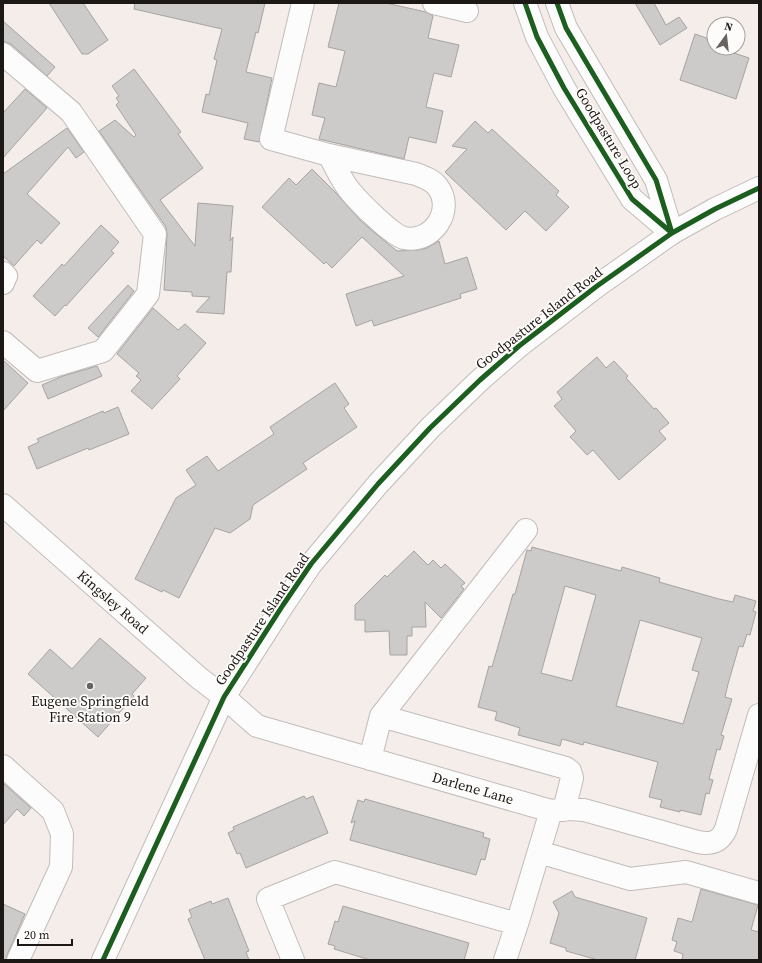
<svg xmlns="http://www.w3.org/2000/svg" width="762" height="963" viewBox="0 0 762 963" font-family="'Source Serif 4',serif">
  <style>
    .building { fill: #cccbca; stroke: #a5a4a2; fill-rule: evenodd }
    .lines { fill: none; stroke-linecap: round; stroke-linejoin: round }
    .minor-casing { stroke: #c1bcba; stroke-width: 24 }
    .major-casing { stroke: #c1bcba; stroke-width: 24 }
    .minor { stroke: #fdfcfc; stroke-width: 22 }
    .major { stroke: #fdfcfc; stroke-width: 22 }
    .cycleway-casing { stroke: #fefcfa; stroke-width: 8 }
    .cycleway { stroke: #1b5e20; stroke-width: 5 }
    .poi-dot { fill: #686360; stroke: #fefcfa; stroke-width: 1.5 }
    .labels { text-anchor: middle; dominant-baseline: central; stroke-width: 3.5; stroke-linejoin: round; paint-order: stroke }
    .street-label { font-size: 14px; fill: #1c1815; stroke: #fefcfa }
    .poi-label { font-size: 14px; fill: #1c1815; stroke: #fefcfa }
  </style>
  <rect width="100%" height="100%" fill="#f4edea"/>
  <path class="building" d="M49,3h34l25,37 -20,14h-6z
    M135,3h130l-7,30 -2,-1 -10,40 26,6 -13,64 -15,-3 4,-16 -46,-11 4,-18 3,1 8,-35 -3,-1 8,-30 -88,-20z
    M339,3h47l40,9 7,4 -5,22 31,7 -8,32 -17,-4 -1,4 -7,30 17,4 -7,32 -27,-6 -5,22 -85,-20 6,-21 -13,-3 7,-32 17,4 9,-36 -17,-4z
    M635,3h19l12,22 13,-8 8,11 -27,17z
    M3,21l52,46 -8,9 -36,-32 -8,-3z
    M695,34l17,6 -1,5 3,1v2h5l30,10 -13,41 -56,-19z
    M134,69l47,63 -3,2 25,34 -43,32 35,46 3,-43 35,3 -3,35 3,-4 -2,35h-4l-3,42 -28,-2 14,-15 -18,-1v-4l-28,-2 3,-55 -1,-8 -67,-96 16,-11 19,17 2,-2 -20,-30 3,-3 -3,-4 3,-2 -7,-10z
    M25,89l22,19 -44,50v-45z
    M475,121l13,12 4,-4 67,62 -3,4 13,12 -23,24 -21,-20 -19,19 -61,-58 22,-23 -15,-3z
    M67,128l17,24 -8,6 -8,-11 -41,47 33,29 -19,21 -4,-4 -23,26 -11,-10v-82z
    M312,169l24,24 24,27 16,14 21,17 21,-1 9,-2 12,-7 6,23 22,-7 10,32 -17,5 1,4 -87,28 -2,-6 -16,6 -10,-32 58,-18 -42,-39 -30,31 -6,-6 -2,2 -62,-57 27,-29 7,7z
    M101,225l18,17 -8,9 3,2 -48,53 -1,-1 -10,11 -22,-20 29,-32 2,2z
    M128,285l6,6 -36,46 -10,-9z
    M153,308l25,22 7,-6 21,19 -29,33 3,3 -28,30 -21,-18 10,-11 -5,-4 3,-3 -22,-19z
    M597,357l9,11 8,-7 14,15 -2,2 28,31 2,-1 13,15 -10,8 7,8 -47,41 -26,-30 -6,5 -13,-14 -4,-4 6,-6 -22,-25 8,-7 -5,-7z
    M3,360l25,23 -25,28z
    M97,366l5,10 -54,23 -6,-14 21,-9z
    M335,383l14,21 -5,4 13,19 -54,36 4,6 -54,36 -3,14 -20,14 -15,-5 -36,70 -16,-8 -1,2 -27,-13 41,-81 20,-13 -10,-15 21,-14 11,15 56,-37 -4,-7z
    M118,407l11,27 -40,16 -1,-2 -51,21 -9,-22 11,-5 -2,-3 66,-28 1,2z
    M532,547l89,24 1,-4 38,11 -1,4 60,17 14,3 2,-7 21,6 -3,10 3,1 -6,23 -3,-1 -4,13 -4,-1 -11,38 -3,13 7,2 -11,36 3,1 -4,14 -3,-1 -8,30 4,1 -4,14 -3,-1 -5,22 -21,-5v2l-20,-5 2,-7 -13,-3 9,-35 -74,-20 -1,3 -21,-6 -2,7 -42,-11 2,-7 -25,-8 2,-8 -19,-5 11,-41 3,1 21,-73h2l12,-44 4,1zM565,586l31,9 -24,86 -31,-8zM640,620l62,18 -10,32 7,2 -16,52 -67,-18z
    M414,551l14,14 5,-5 8,8 4,-4 20,19 -4,3 3,3 -23,29 -16,-16 1,25h-14v9h-5v19h-17l-1,-24 -24,1v-12h-10v-15l30,-30 2,2z
    M100,638l46,40 -14,16 2,2 -36,41 -70,-63 22,-25 22,20z
    M3,783l28,25 -7,8 -7,-7 -14,16z
    M304,796l2,3 7,-3 15,37 -82,35 -6,-15 -3,1 -9,-21 6,-3 -1,-3z
    M365,799l119,34 -1,4 7,2 -5,21 -4,-1 -5,16 -126,-35 5,-19 -4,2 7,-23 6,2z
    M701,889l57,16 -7,25 8,2v28h-77l1,-6 -9,-3 3,-9 -5,-2 6,-22 14,4z
    M572,891l3,6 72,21 -12,42h-37l-32,-9v-3l-16,-5 9,-30 -6,-11z
    M228,898l21,53 -3,1 3,8h-44l-17,-41 4,-2 -3,-7 22,-9 1,3z
    M3,904l22,10 -18,41 -1,5h-3z
    M343,906l126,37 -5,17h-94l-36,-11 1,-3 -7,-2 7,-23 3,1z"/>
  <g class="lines">
    <g class="minor-casing">
      <path id="minor" d="M303,3l-32,136 58,16 87,19c8,3 16,6 21,12 19,24 -5,58 -33,52 -12,-3 -44,-35 -53,-46 -9,-10 -15,-25 -22,-37
        M434,3l33,8
        M525,3l12,34 27,51 68,111 40,34
        M557,3l9,25 13,22 77,130 16,53
        M3,54l68,58 84,122 -7,60 -45,57 -66,20 -34,-29
        M3,273l3,3 -3,7
        M3,505l196,173 25,19 33,29 294,85 18,-2 15,1 114,32c14,3 22,0 28,-13l33,-114
        M381,716l145,-186
        M370,759l11,-43 185,52 4,3 2,7 -8,32
        M3,766l50,45 9,23 -1,33 -43,93
        M539,852l91,27 56,-7 73,21
        M293,960l-25,-61 67,-27 182,52
        M505,960l12,-36 34,-113"/>
    </g>
    <g class="major-casing">
      <path id="major" d="M103,960l121,-263 59,-92 28,-41 67,-80 52,-56 50,-48 39,-34 78,-60 75,-53 43,-24 44,-21"/>
    </g>
    <use href="#minor" class="minor"/>
    <use href="#major" class="major"/>
    <g class="cycleway-casing">
      <path id="cycleway" d="M525,3l12,34 27,51 68,111 40,34
        M557,3l9,25 13,22 77,130 16,53
        M103,960l121,-263 59,-92 28,-41 67,-80 52,-56 50,-48 39,-34 78,-60 75,-53 43,-24 44,-21"/>
    </g>
    <use href="#cycleway" class="cycleway"/>
  </g>
  <circle class="poi-dot" cx="90" cy="686" r="4"/>
  <g class="labels">
    <g class="street-label">
      <text transform="translate(609 138) rotate(59)">Goodpasture Loop</text>
      <text transform="translate(539 318) rotate(-38)">Goodpasture Island Road</text>
      <text transform="translate(113 602) rotate(41)">Kingsley Road</text>
      <text transform="translate(262 619) rotate(-56)">Goodpasture Island Road</text>
      <text transform="translate(473 788) rotate(16)">Darlene Lane</text>
    </g>
    <g class="poi-label">
      <text x="90" y="701">Eugene Springfield<tspan x="90" dy="16">Fire Station 9</tspan></text>
    </g>
  </g>
  <rect width="762" height="963" fill="none" stroke="#1c1815" stroke-width="8"/>
  <g transform="translate(726 36) rotate(15)"><circle r="19" fill="#fefcfa" stroke="#a4a19e"/>
  <path d="M0-3L7 15L0 10L-7 15Z" fill="#686360"/>
  <text y="-6" font-size="11" font-weight="bold" text-anchor="middle" fill="#1c1815">N</text>
  </g>
  <path d="M18 939v6h54v-6" fill="none" stroke="#1c1815" stroke-width="2"/>
  <text x="24" y="939" font-size="12" fill="#1c1815" stroke="#fefcfa" stroke-width="3" paint-order="stroke">20 m</text>
</svg>
